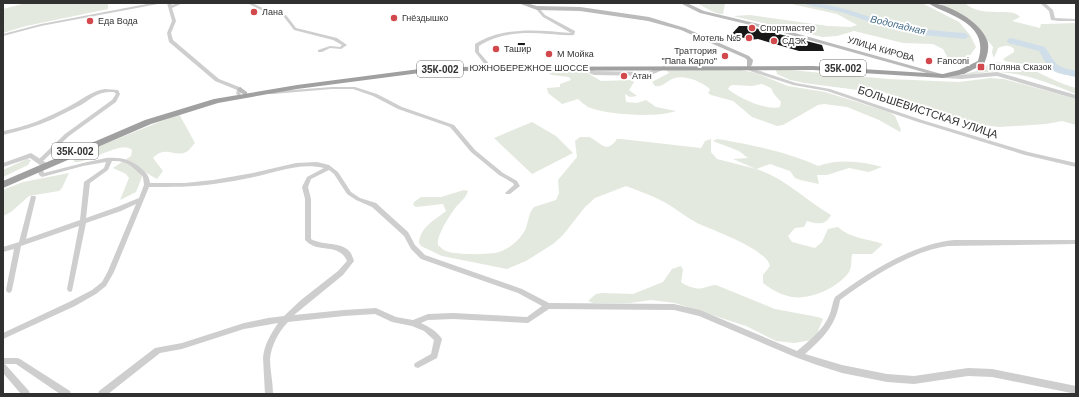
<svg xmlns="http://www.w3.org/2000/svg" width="1079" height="397" viewBox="0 0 1079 397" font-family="Helvetica,sans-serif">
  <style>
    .green { fill: #e3e9de; fill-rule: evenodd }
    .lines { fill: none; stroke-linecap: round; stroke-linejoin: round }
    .river { fill: #d0dee9; fill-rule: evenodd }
    .building { fill: #181818 }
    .minor { fill: #cecece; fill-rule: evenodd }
    .tertiary { fill: #cecece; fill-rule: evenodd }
    .secondary { fill: #bbb; fill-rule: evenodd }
    .trunk { fill: #a0a0a0; fill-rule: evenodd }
    .poi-dot { fill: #d2494d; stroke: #fff; stroke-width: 1.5 }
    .labels { text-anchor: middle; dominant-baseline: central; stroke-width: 4; stroke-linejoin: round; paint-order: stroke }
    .far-poi-label { font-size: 9px; fill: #313131; stroke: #fff; text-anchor: start }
    .far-street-label { font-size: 9px; fill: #313131; stroke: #fff }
    .far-water-label { font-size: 10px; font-style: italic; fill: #476e8b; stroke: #fff }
    .shield { fill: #fff; stroke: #6f6f6f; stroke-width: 1 }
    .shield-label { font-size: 10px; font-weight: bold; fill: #313131 }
    .street-label { font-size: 11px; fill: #313131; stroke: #fff }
  </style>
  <rect width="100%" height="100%" fill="#fff"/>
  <path class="green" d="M26,3h87l-5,1v5l-82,17 -23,7v-24z
    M696,3h29l-2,11c-10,0 -17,-7 -27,-11z
    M787,3h135l37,19 11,13 6,12 -12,17 -14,-2 -7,-13 -10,-5 -30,-1 -49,-12 -17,5 -15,1 -89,-21 17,-1 78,11 23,1 6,-2 -20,-11z
    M938,3h27c16,16 47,3 55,14l-8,4 28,7 1,-4h3l32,-1v50l-71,-12 -2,-2 11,-7v-3c-5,-5 -10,-3 -16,-1l-4,10 -2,-5 1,-6 -20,-25z
    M992,62c13,1 27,3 40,8 15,6 28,14 44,18v6c-27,-11 -56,-23 -85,-22 -10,0 -18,3 -28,3l1,-1 17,-4z
    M548,69h33l20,12 30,-1 3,2 -5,8 8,6 -7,1 -5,-3 1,8 11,1 9,-3 10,7 20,4c-20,7 -69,4 -88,-4 -3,-2 -7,-5 -10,-8l-16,5 -14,-11 -1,-5 13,-1v-3l11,-4 -2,-3 -17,-2 -7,-4z
    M665,69l76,1 15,3 32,13 37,6 64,20 6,4 6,14 -1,2 -21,-12 -32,-13 -23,-3 -6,1 -35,20 -6,1 -25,-9 -19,-16 -22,-6 -3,-2 2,-3 -1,-2c-10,-7 -25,-14 -37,-9 -6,3 -9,8 -17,7l-3,-4 17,-9zM762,84l9,4 3,6 7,8 -1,5c-13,4 -42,-9 -52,-18l2,-3 3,-1 19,1z
    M779,69l109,10 71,3 32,-4 13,1 72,20v26l-14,-4 -16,3 -47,3 -15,-2 -14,-3 -59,-17 -29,-14 -1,2 -77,-10 -14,-3 -13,-6 -1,-4z
    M179,114l16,29c-2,2 -5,6 -7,8 -13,8 -22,-7 -35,7l10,13 -6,8 -14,-8 -3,3 2,3 -6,15 -16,8 9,-22 -3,-4 -13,-6 18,-12 1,-6c-10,-11 -43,14 -58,12v-2l6,-6z
    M532,122l24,14 17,17 -41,21 -38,-36z
    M580,137h9c12,5 17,18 28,2h4l80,9 4,-7 6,-2v13l6,7 39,10 -23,-10 15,-1 -9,-7 -26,-10 4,-2 7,1c32,6 64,12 94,26 20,-7 44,-5 64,1l-13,5 -20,-4 -22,7h-10l2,9 -19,-4 -5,-2 -5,-7 -20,-7 -14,5c26,7 51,32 75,46 -6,11 -13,9 -24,6l-3,6 -9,1 -7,8 4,6 23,6 7,-6 6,-13 10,-2c13,12 28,11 45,17l-11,10h-20c-1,6 0,13 -3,18 -11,16 -42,30 -61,24 -9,-2 -17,-7 -25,-13v-8l7,-9c-3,-17 -58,-36 -73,-43 -11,-6 -21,-14 -31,-20 -13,-7 -27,-12 -40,-17l-31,12 -10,9 -22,28 -10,9 -27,17 -19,8 -65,-13 -21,-10 -2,-3c1,-16 16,-23 27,-32l-3,-7 -27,3 -3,-2 1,-3 7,-5h20l23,-7 4,1c-2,7 -8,11 -12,16 -6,8 -20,29 -18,38 3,2 5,5 8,6 9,4 44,4 53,1 8,-2 18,-10 23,-17 7,-8 5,-21 12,-28l22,-7 3,-7 -1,-13 19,-23 -2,-16z
    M27,159l4,1 -3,5 -25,12v-7z
    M69,173l-7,15 -3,3 -30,5 -18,16 -8,4v-26l20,-8z
    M681,266l2,4 -2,12c5,4 16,8 22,6 5,-1 8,-3 13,-3l59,24 43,8 5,2 -7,17 -4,4 -18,3 -18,-2 -30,-15 -71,-23 -24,-3 -21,3h-37l-5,-2 8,-7 6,-1 31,1 30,-12 9,-13z"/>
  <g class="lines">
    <path class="river" d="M806,3c29,0 53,11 80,19 26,7 53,9 79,11l4,3 -4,3 -41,-4 -39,-8 -44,-15 -34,-7z
      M1011,38l34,9c12,18 9,19 31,24v6c-24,-5 -25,-4 -37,-26l-31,-8 -1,-2 1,-2z"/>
  </g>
  <path class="building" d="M739,26h8l75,19 2,6h-25l-41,-12 -9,1 -4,-2 -15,-2z
    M518,43h7l-1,11h-11l6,-4h-2z"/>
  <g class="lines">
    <path class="minor" d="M152,3h8l-2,1 -117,22 -38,10v-2l38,-10z
      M167,3h4l1,2 5,-2h6l-11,5 4,13 -5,12 2,7 46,39 23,9v1l-2,6h-2l-2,-1 1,-4 -22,-9 -46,-39 -2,-9 5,-12z
      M247,3h5l15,7 19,5 10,13 41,10 10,7 -6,4 -11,-1 -8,4h-4v-2l12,-4 10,1 2,-2 -9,-5 -39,-10 -10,-13 -19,-5z
      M536,7h2l7,8 30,16v1l-1,3c-9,1 -17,-1 -25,-1 -24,-2 -49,-2 -70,12v6l12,14v1h-4l-12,-15v-8c29,-18 64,-14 96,-11l-28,-16 -7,-8z
      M747,66h4l3,3 42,14 34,6 92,31 106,32 48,11v4l-51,-12 -107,-33 -91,-31 -34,-6 -43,-14 -3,-4z
      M332,87h23l22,7 25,13 52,18 21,25 28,23 14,8 3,5 -10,8h-4l-1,-1 9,-8 -1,-2 -14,-8 -28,-23 -21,-25 -52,-18 -25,-13 -20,-7h-21l-59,5h-7l-2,-1 2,-1z
      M105,89l13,1 2,4 -4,8 -47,34 -27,26 -2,1 -3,-2 28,-27 47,-34 4,-6 -2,-2c-15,-1 -21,5 -33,13 -9,5 -19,9 -28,14 -16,7 -33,12 -50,16v-4c23,-4 44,-13 65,-24 12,-6 23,-16 37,-18z
      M106,158c14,-1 25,1 36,11 5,5 7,7 8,14h35l28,-3 40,-7 43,-10 21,-1 12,3 9,7 13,20 9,6 16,5 32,29 7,13 10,10 97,34 27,14 125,1 26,6 97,41c12,-10 26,-21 32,-35 3,-7 3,-13 6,-19 32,-24 78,-53 119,-57h122v4l-128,2c-37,5 -78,32 -108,54 -4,26 -17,38 -35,54l37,11 45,9 27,2 54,-8 24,1 84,17v8l-84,-17 -24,-1 -54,8 -27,-2 -45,-9 -25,-8 -22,-8 -96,-41 -25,-6 -125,-1 -21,14 -75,-4 -25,1 -7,3c8,4 16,8 21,16l-5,19 -19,10 -3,-1 -1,-2 1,-2 16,-9 3,-14 -10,-9 -12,-5 -20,-4 -17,-8 -31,2 -56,6c-9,9 -17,24 -18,37 0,12 3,23 3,35h-8l-2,-36c1,-13 8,-24 15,-35l-34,6 -62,20 -22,4 -52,41h-10l1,-3 56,-43 27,-5 62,-20 24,-5 16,-2 17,-16 37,-29 9,-10c-8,-19 -30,-7 -42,-21v-41l-3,-12 5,-10 17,-9c-23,-6 -48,4 -70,9 -13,3 -27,5 -40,7 -22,3 -43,3 -65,3l-35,85 -8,14 -10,8 -21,12 -72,33v-6l66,-31 23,-12 10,-8 6,-11 28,-67 -15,7 -35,12 -14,68 -2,1 -2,-1 -1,-2 12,-63 -58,20 -9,44 -1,2 -2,1 -2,-1 -1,-2 8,-41 -11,3v-5l16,-5 12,-46h4l1,1 -10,42 54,-19 4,-38 20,-14 2,-6 -23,4 -41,11 -3,-2 -2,-7 1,-1h4l2,6 39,-10zM112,161c15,-1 21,6 31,16l1,8 -5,13 -22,9 -31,11 4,-35 18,-13zM329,170l5,4 13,20 9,6 16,7 32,29 7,13 10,10 97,34 24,13 -15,11 -74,-4 -25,1 -15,6 -17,-3 -20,-9 -32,2 -50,5 49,-40 11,-14c-1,-3 -2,-6 -4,-9 -9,-11 -27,-6 -39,-13v-40l-3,-12 3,-8z
      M3,358h14l3,1 50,32 1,3h-11l-44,-30h-11l24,27 1,3h-9l-18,-21z"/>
    <path class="tertiary" d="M1040,3h5l8,7 2,8 21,1v2h-17l-8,-1 -2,-9z
      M581,66l14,5 53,1 16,-6 3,2 -18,8 -55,-1 -15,-6 -1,-1z
      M997,72l79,23v4l-79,-23 -36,3 -18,-1 -3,-2 3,-2 18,1z
      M31,153l17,11 1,2 -1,2h-4l-14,-10 -27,9v-4z"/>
    <path class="secondary" d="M518,3h8l11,3 43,1 69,10 36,11 64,28 4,4 -1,5 -3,2 -2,-1v-6l-2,-2 -64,-28 -33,-9 -68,-10 -43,-1z
      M680,3h7l17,8 80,19 161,45 1,1 -3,2 -2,-1 -161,-45 -80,-19z
      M240,87l7,5v2c-4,1 -8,-2 -10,-5z"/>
    <path class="trunk" d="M929,3c18,0 51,18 58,37 3,7 0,17 -3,24l-20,10 -21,4 -130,-8 -378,1 -138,18 -79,14 -67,21 -148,64v-7l142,-61 69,-21 83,-14 138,-18 378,-1 130,8 16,-4 19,-9c9,-28 -10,-39 -32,-49 -6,-3 -13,-5 -17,-9z"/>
  </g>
  <g class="poi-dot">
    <circle cx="254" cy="12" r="4"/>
    <circle cx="394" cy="18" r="4"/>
    <circle cx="90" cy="21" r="4"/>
    <circle cx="752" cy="28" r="4"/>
    <circle cx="749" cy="38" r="4"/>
    <circle cx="774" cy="41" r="4"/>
    <circle cx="496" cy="49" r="4"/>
    <circle cx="549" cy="54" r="4"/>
    <circle cx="725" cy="56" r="4"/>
    <circle cx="929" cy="61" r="4"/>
    <rect x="977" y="63" width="8" height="8" rx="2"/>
    <circle cx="624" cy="76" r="4"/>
  </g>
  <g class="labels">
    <g class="far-poi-label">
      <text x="262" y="12">Лана</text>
      <text x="402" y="18">Гнёздышко</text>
      <text x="98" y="21">Еда Вода</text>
      <text x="760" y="28">Спортмастер</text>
      <text x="741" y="38" text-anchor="end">Мотель №5</text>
      <text x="782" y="41">СДЭК</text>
      <text x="504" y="49">Ташир</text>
      <text x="717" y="51" text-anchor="end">Траттория<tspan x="717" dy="10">"Папа Карло"</tspan></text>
      <text x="557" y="54">М Мойка</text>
      <text x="937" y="61">Fanconi</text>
      <text x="989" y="67">Поляна Сказок</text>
      <text x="632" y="76">Атан</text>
    </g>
    <g class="far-street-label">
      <text transform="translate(881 49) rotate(16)">УЛИЦА КИРОВА</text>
      <text x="529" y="68">ЮЖНОБЕРЕЖНОЕ ШОССЕ</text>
    </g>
    <g class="far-water-label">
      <text transform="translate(898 25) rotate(13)">Водопадная</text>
    </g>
    <g class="shield">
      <rect x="820" y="60" width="46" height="16" rx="3"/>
      <rect x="417" y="61" width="46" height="16" rx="3"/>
      <rect x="52" y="143" width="46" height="16" rx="3"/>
    </g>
    <g class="shield-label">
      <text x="843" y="68">35К-002</text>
      <text x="440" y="69">35К-002</text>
      <text x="75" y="151">35К-002</text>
    </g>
    <g class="street-label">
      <text transform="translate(928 112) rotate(18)">БОЛЬШЕВИСТСКАЯ УЛИЦА</text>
    </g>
  </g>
  <rect width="1079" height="397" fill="none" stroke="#313131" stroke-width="8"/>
</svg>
